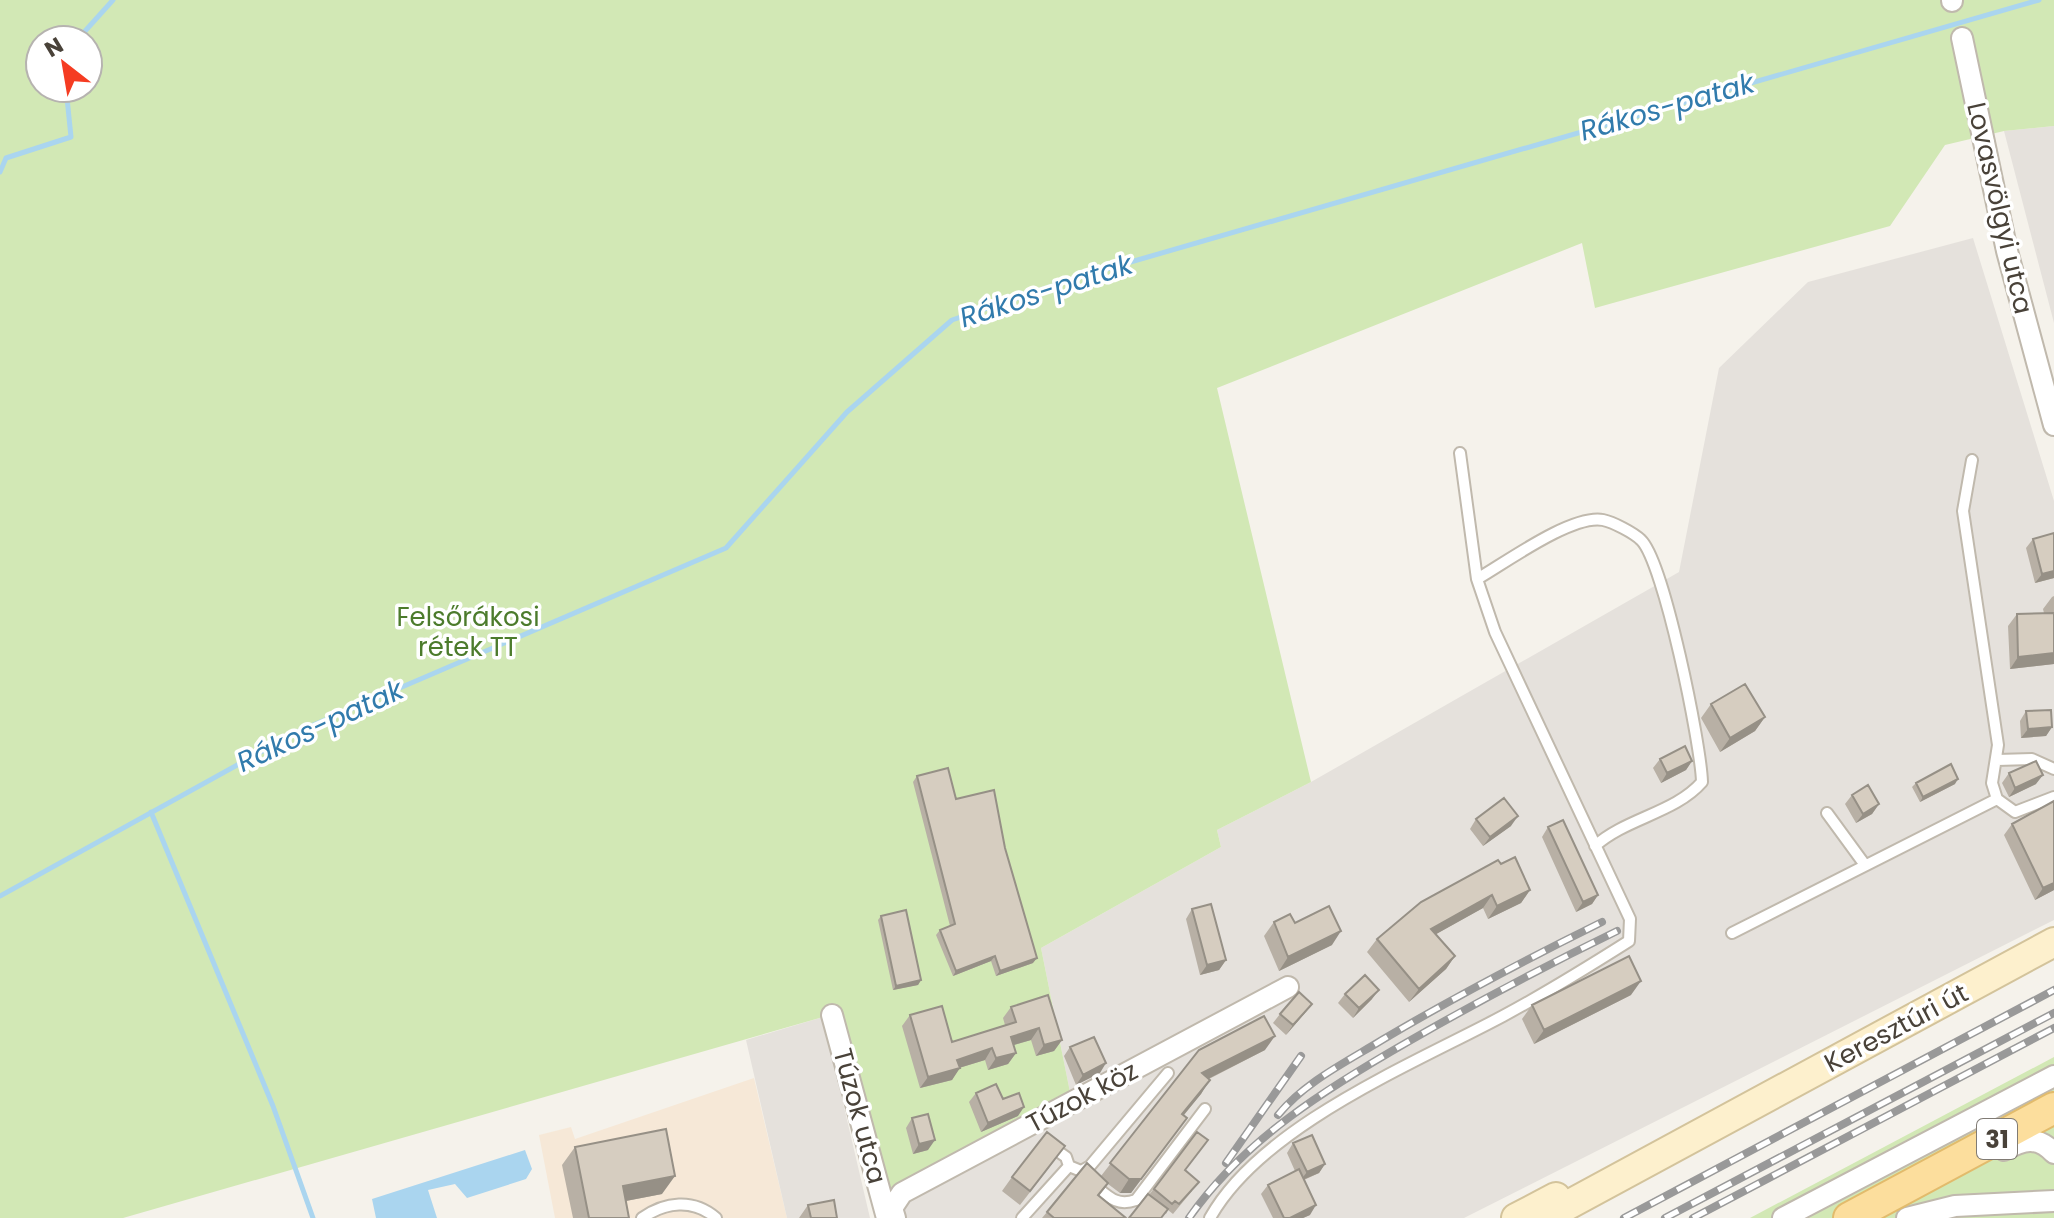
<svg xmlns="http://www.w3.org/2000/svg" width="2054" height="1218" viewBox="0 0 2054 1218" font-family="Poppins,sans-serif">
  <style>
    .commercial { fill: #f6e8d7 }
    .industrial { fill: #e5e1dc }
    .green { fill: #d2e8b5; fill-rule: evenodd }
    .water { fill: #aad5ef }
    .lines { fill: none; stroke-linecap: round; stroke-linejoin: round }
    .stream { stroke: #aad5ef; stroke-width: 5 }
    .lane-casing { stroke: #c0b9ad; stroke-width: 14 }
    .street-casing { stroke: #c0b9ad; stroke-width: 24 }
    .secondary-casing { stroke: #d3c39b; stroke-width: 32 }
    .primary-casing { stroke: #e2bb6c; stroke-width: 34 }
    .lane { stroke: #fff; stroke-width: 10 }
    .street { stroke: #fff; stroke-width: 20 }
    .secondary { stroke: #fdf0cd; stroke-width: 28 }
    .primary { stroke: #fcde9d; stroke-width: 30 }
    .rail-casing { stroke: #999; stroke-width: 8 }
    .rail { stroke: #fff; stroke-width: 5; stroke-dasharray: 15; stroke-linecap: butt }
    .wall { fill: #b8b0a5 }
    .shaded-wall { fill: #969086 }
    .building { fill: #d6cdc0; stroke: #969086; stroke-width: 2 }
    .labels { text-anchor: middle; dominant-baseline: central; stroke-width: 7; stroke-linejoin: round; paint-order: stroke }
    .shield { fill: #fff; stroke: #807b74; stroke-width: 2 }
    .shield-label { font-size: 24px; font-weight: bold; fill: #494239 }
    .street-label { font-size: 26px; fill: #494239; stroke: #fff }
    .park-label { font-size: 26px; fill: #4c7b2c; stroke: #fff }
    .water-label { font-size: 28px; font-style: italic; fill: #317bac; stroke: #fff }
  </style>
  <rect width="100%" height="100%" fill="#f5f2eb"/>
  <path class="commercial" d="M754,1078l33,140h-232l-16,-83 32,-8 4,12z"/>
  <path class="industrial" d="M2054,126v197l-50,-192z
    M1973,238l81,263v419l-590,298h-561l-8,-30 176,-91 -30,-149 180,-101 -4,-17 94,-48 368,-210 40,-204 89,-86z
    M823,1017l47,201h-83l-41,-178z"/>
  <path class="green" d="M0,0h2054v126l-50,5 -59,14 -55,81 -295,82 -13,-65 -365,145 94,394 -94,48 4,17 -180,101 30,149 -186,96 -41,-176h-21l-700,201h-123zM40,40h48v48h-48z
    M2054,1057v161h-304z"/>
  <path class="water" d="M525,1150l7,19 -6,10 -59,19 -12,-14 -27,6 9,28h-61l-4,-19z"/>
  <g class="lines">
    <path class="stream" d="M77,40l36,-40
      M0,172l6,-14 65,-21 -5,-49
      M151,812l122,294 40,112
      M0,896l297,-164 429,-184 121,-136 105,-92 130,-44 957,-276"/>
    <g class="lane-casing">
      <path id="lane" d="M1972,460l-9,51 35,234 -6,38 5,16
        M1477,579c28,-16 95,-65 126,-59 10,2 31,13 38,20 23,22 60,205 61,242 -27,31 -76,36 -107,64
        M1997,760l35,-1 22,10
        M1827,813l38,52
        M1732,933l265,-134 18,13 39,-15
        M1049,1145l17,12 3,9
        M1093,1184c15,12 23,23 43,16l69,-91
        M642,1218c23,-16 51,-20 74,0
        M1022,1218l47,-52 12,5 9,-5 78,-93
        M1210,1218c51,-92 203,-154 293,-202 43,-23 85,-49 126,-75l1,-22 -135,-287 -18,-53 -17,-126"/>
    </g>
    <g class="street-casing">
      <path id="street" d="M1952,0v1
        M1962,38l45,213 47,174
        M832,1015l55,203
        M2004,1150c19,-10 33,-15 50,3
        M895,1218l-3,-10 10,-15 386,-206
        M1783,1218l271,-142
        M1907,1218l48,-12 99,-5"/>
    </g>
    <g class="secondary-casing">
      <path id="secondary" d="M1516,1218l40,-21
        M1544,1218l510,-276"/>
    </g>
    <g class="primary-casing">
      <path id="primary" d="M1849,1218l205,-110"/>
    </g>
    <use href="#lane" class="lane"/>
    <use href="#street" class="street"/>
    <use href="#secondary" class="secondary"/>
    <use href="#primary" class="primary"/>
    <g class="rail-casing">
      <path id="rail" d="M1278,1115c27,-33 68,-53 104,-75 71,-42 145,-81 220,-118
        M1226,1163l75,-107
        M1189,1218c56,-80 140,-131 222,-178 68,-39 136,-75 206,-109
        M1624,1218l430,-228
        M1665,1218l389,-205
        M1693,1218l361,-190"/>
    </g>
    <use href="#rail" class="rail"/>
  </g>
  <path class="wall" d="M2033,539l21,39 -19,5 -9,-35z
    M2054,596v68l-44,5 -2,-43 9,-12 27,-1 -1,-4 9,-12z
    M1711,704l54,13 -10,14 -35,21 -19,-34z
    M2026,711l26,16 -6,9 -25,2 -1,-17z
    M1660,759l32,2 -6,9 -25,13 -8,-15z
    M2009,773l27,11 -27,13 -7,-14z
    M917,776l39,23 49,49 28,115 -37,13 -5,-15 -38,15 -17,-41 4,-5 10,-4 -37,-144z
    M1916,783l39,1 -35,18 -8,-15z
    M1852,795l27,9 -7,10 -16,9 -11,-19z
    M1476,819l35,7 -28,20 -13,-17z
    M2012,824l42,66 -19,10 -31,-65z
    M1548,827l50,68 -6,9 -16,8 -34,-75z
    M1501,864l29,26 -9,13 -33,16 -5,-11 -47,26 19,22 -9,13 -37,33 -42,-50 10,-13z
    M1192,909l34,51 -7,10 -19,5 -14,-56z
    M881,916l40,64 -3,5 -25,5 -15,-70z
    M1274,922l21,1 37,22 -53,26 -15,-35z
    M1345,994l27,5 -19,19 -15,-15z
    M1631,995l-97,49 -12,-25 10,-14z
    M1312,1004l-26,31 -13,-12 7,-9z
    M1011,1007l51,33 -8,11 -18,5 -5,-16 -17,5 2,8 -8,11 -20,6 -3,-10 -26,8 -7,12 -32,8 -18,-62 8,-11 42,27 53,-17 -2,-7z
    M1070,1047l30,26 -24,12 -12,-29z
    M1199,1050h66l-56,29 -8,15 -17,21 3,3 -56,75h-11l-12,-9 -9,12 27,22h-84l5,-6 54,-36z
    M976,1093l27,6 15,17 -37,16 -12,-30z
    M912,1118l16,32 -15,4 -7,-26z
    M1197,1132l-12,38 7,21 -19,23 -5,-4 -2,4 -17,-19z
    M1293,1143l32,21 -6,9 -15,7 6,35 -7,3h-30l-12,-24 7,-9 27,-14 -8,-18z
    M575,1147l87,47 -36,7 3,17h-56l-11,-53z
    M1055,1160l-35,45 -18,-14 10,-14z
    M808,1205l29,13h-38z"/>
  <path class="shaded-wall" d="M2054,571v7l-19,5 7,-9z
    M2054,653v11l-44,5 8,-12z
    M1765,717l-10,14 -35,21 10,-14z
    M2052,727l-6,9 -25,2 7,-9z
    M1692,761l-6,9 -25,13 6,-10z
    M2043,775l-7,9 -27,13 6,-9z
    M1958,779l-3,5 -35,18 3,-5z
    M1879,804l-7,10 -16,9 7,-9z
    M1518,816l-7,10 -28,20 7,-9z
    M2054,883v7l-19,10 8,-12z
    M1530,890l-9,13 -33,16 9,-13z
    M1492,895l-9,13 -61,34 9,-13z
    M1598,895l-6,9 -16,8 7,-10z
    M1341,931l-9,14 -53,26 9,-14z
    M995,956l-4,5 -38,15 3,-5z
    M1455,956l-9,13 -37,33 10,-13z
    M1037,958l-4,5 -37,13 4,-5z
    M1226,960l-7,10 -19,5 7,-10z
    M921,980l-3,5 -25,5 3,-4z
    M1641,981l-10,14 -97,49 10,-14z
    M1379,990l-7,9 -19,19 6,-10z
    M1312,1004l-7,9 -19,22 7,-10z
    M1039,1028l-8,12 -28,8 8,-11z
    M1275,1036l-10,14 -73,37 10,-14z
    M1062,1040l-8,11 -18,5 8,-11z
    M992,1048l-7,12 -36,11 8,-11z
    M1016,1053l-8,11 -20,6 8,-12z
    M1106,1063l-6,10 -24,12 7,-10z
    M960,1068l-8,12 -32,8 8,-11z
    M1210,1080l-9,14 -28,34 9,-14z
    M1024,1107l-6,9 -37,16 7,-9z
    M1187,1118l-56,75h-11l9,-14z
    M935,1140l-7,10 -15,4 6,-10z
    M1325,1164l-6,9 -19,8 7,-9z
    M675,1176l-13,18 -52,10 13,-18z
    M1316,1205l-6,10 -7,3h-13z"/>
  <path class="building" d="M2054,533v38l-12,3 -9,-35z
    M2054,613v40l-36,4 -1,-43z
    M1745,684l20,33 -35,21 -19,-34z
    M2051,710l1,17 -24,2 -2,-18z
    M1685,746l7,15 -25,12 -7,-14z
    M2036,761l7,14 -28,13 -6,-15z
    M1951,764l7,15 -35,18 -7,-14z
    M948,768l8,31 38,-9 11,58 32,110 -37,13 -5,-15 -39,15 -16,-41 15,-6 -38,-148z
    M1868,785l11,19 -16,10 -11,-19z
    M1504,798l14,18 -28,21 -14,-18z
    M2054,801v82l-11,5 -31,-64z
    M1563,820l35,75 -15,7 -35,-75z
    M1515,857l15,33 -33,16 -5,-11 -61,34 24,27 -36,33 -42,-50 44,-37 77,-42 3,4z
    M1211,904l15,56 -19,5 -15,-56z
    M1329,906l12,25 -53,26 -14,-35 16,-8 5,9z
    M906,910l15,70 -25,6 -15,-70z
    M1629,956l12,25 -97,49 -12,-25z
    M1365,975l14,15 -20,18 -14,-14z
    M1299,992l13,12 -19,21 -13,-11z
    M1048,995l14,45 -18,5 -5,-17 -28,9 5,16 -20,5 -4,-10 -35,12 3,8 -32,9 -18,-62 32,-9 10,36 64,-20 -5,-15z
    M1264,1016l11,20 -73,37 8,7 -28,34 5,4 -46,61h-12l-19,-16 89,-113z
    M1094,1037l12,26 -23,12 -13,-28z
    M996,1084l7,15 16,-6 5,14 -36,16 -12,-30z
    M928,1114l7,26 -16,4 -7,-26z
    M666,1129l9,47 -52,10 6,32h-40l-14,-71z
    M1047,1132l18,14 -35,45 -18,-14z
    M1197,1132l11,8 -23,30 14,12 -20,22 -4,-3 -3,3 -18,-15z
    M1312,1135l13,29 -18,8 -14,-29z
    M1087,1163l21,20 -10,12 28,23h-72l-7,-6z
    M1299,1169l17,36 -26,13h-6l-16,-33z
    M1148,1194l20,15 -7,9h-32z
    M834,1200l3,18h-26l-3,-13z"/>
  <g class="labels">
    <rect class="shield" x="1977" y="1119" width="40" height="40" rx="6"/>
    <g class="shield-label">
      <text x="1997" y="1139">31</text>
    </g>
    <g class="street-label">
      <text transform="translate(2000 208) rotate(77)">Lovasvölgyi utca</text>
      <text transform="translate(1896 1028) rotate(-28)">Keresztúri út</text>
      <text transform="translate(1082 1097) rotate(-28)">Túzok köz</text>
      <text transform="translate(860 1116) rotate(75)">Túzok utca</text>
    </g>
    <g class="park-label">
      <text x="468" y="617">Felsőrákosi<tspan x="468" dy="30">rétek TT</tspan></text>
    </g>
    <g class="water-label">
      <text transform="translate(1667 107) rotate(-16)">Rákos-patak</text>
      <text transform="translate(1046 291) rotate(-18)">Rákos-patak</text>
      <text transform="translate(320 726) rotate(-25)">Rákos-patak</text>
    </g>
  </g>
  <g transform="translate(64 64) rotate(329)"><circle r="38" fill="#ffffff" stroke="#b6b3b0" stroke-width="2"/>
  <path d="M0-6L14 30L0 20L-14 30Z" fill="#f53c22"/>
  <text y="-12" font-size="22" font-weight="bold" text-anchor="middle" fill="#494239">N</text>
  </g>
</svg>
